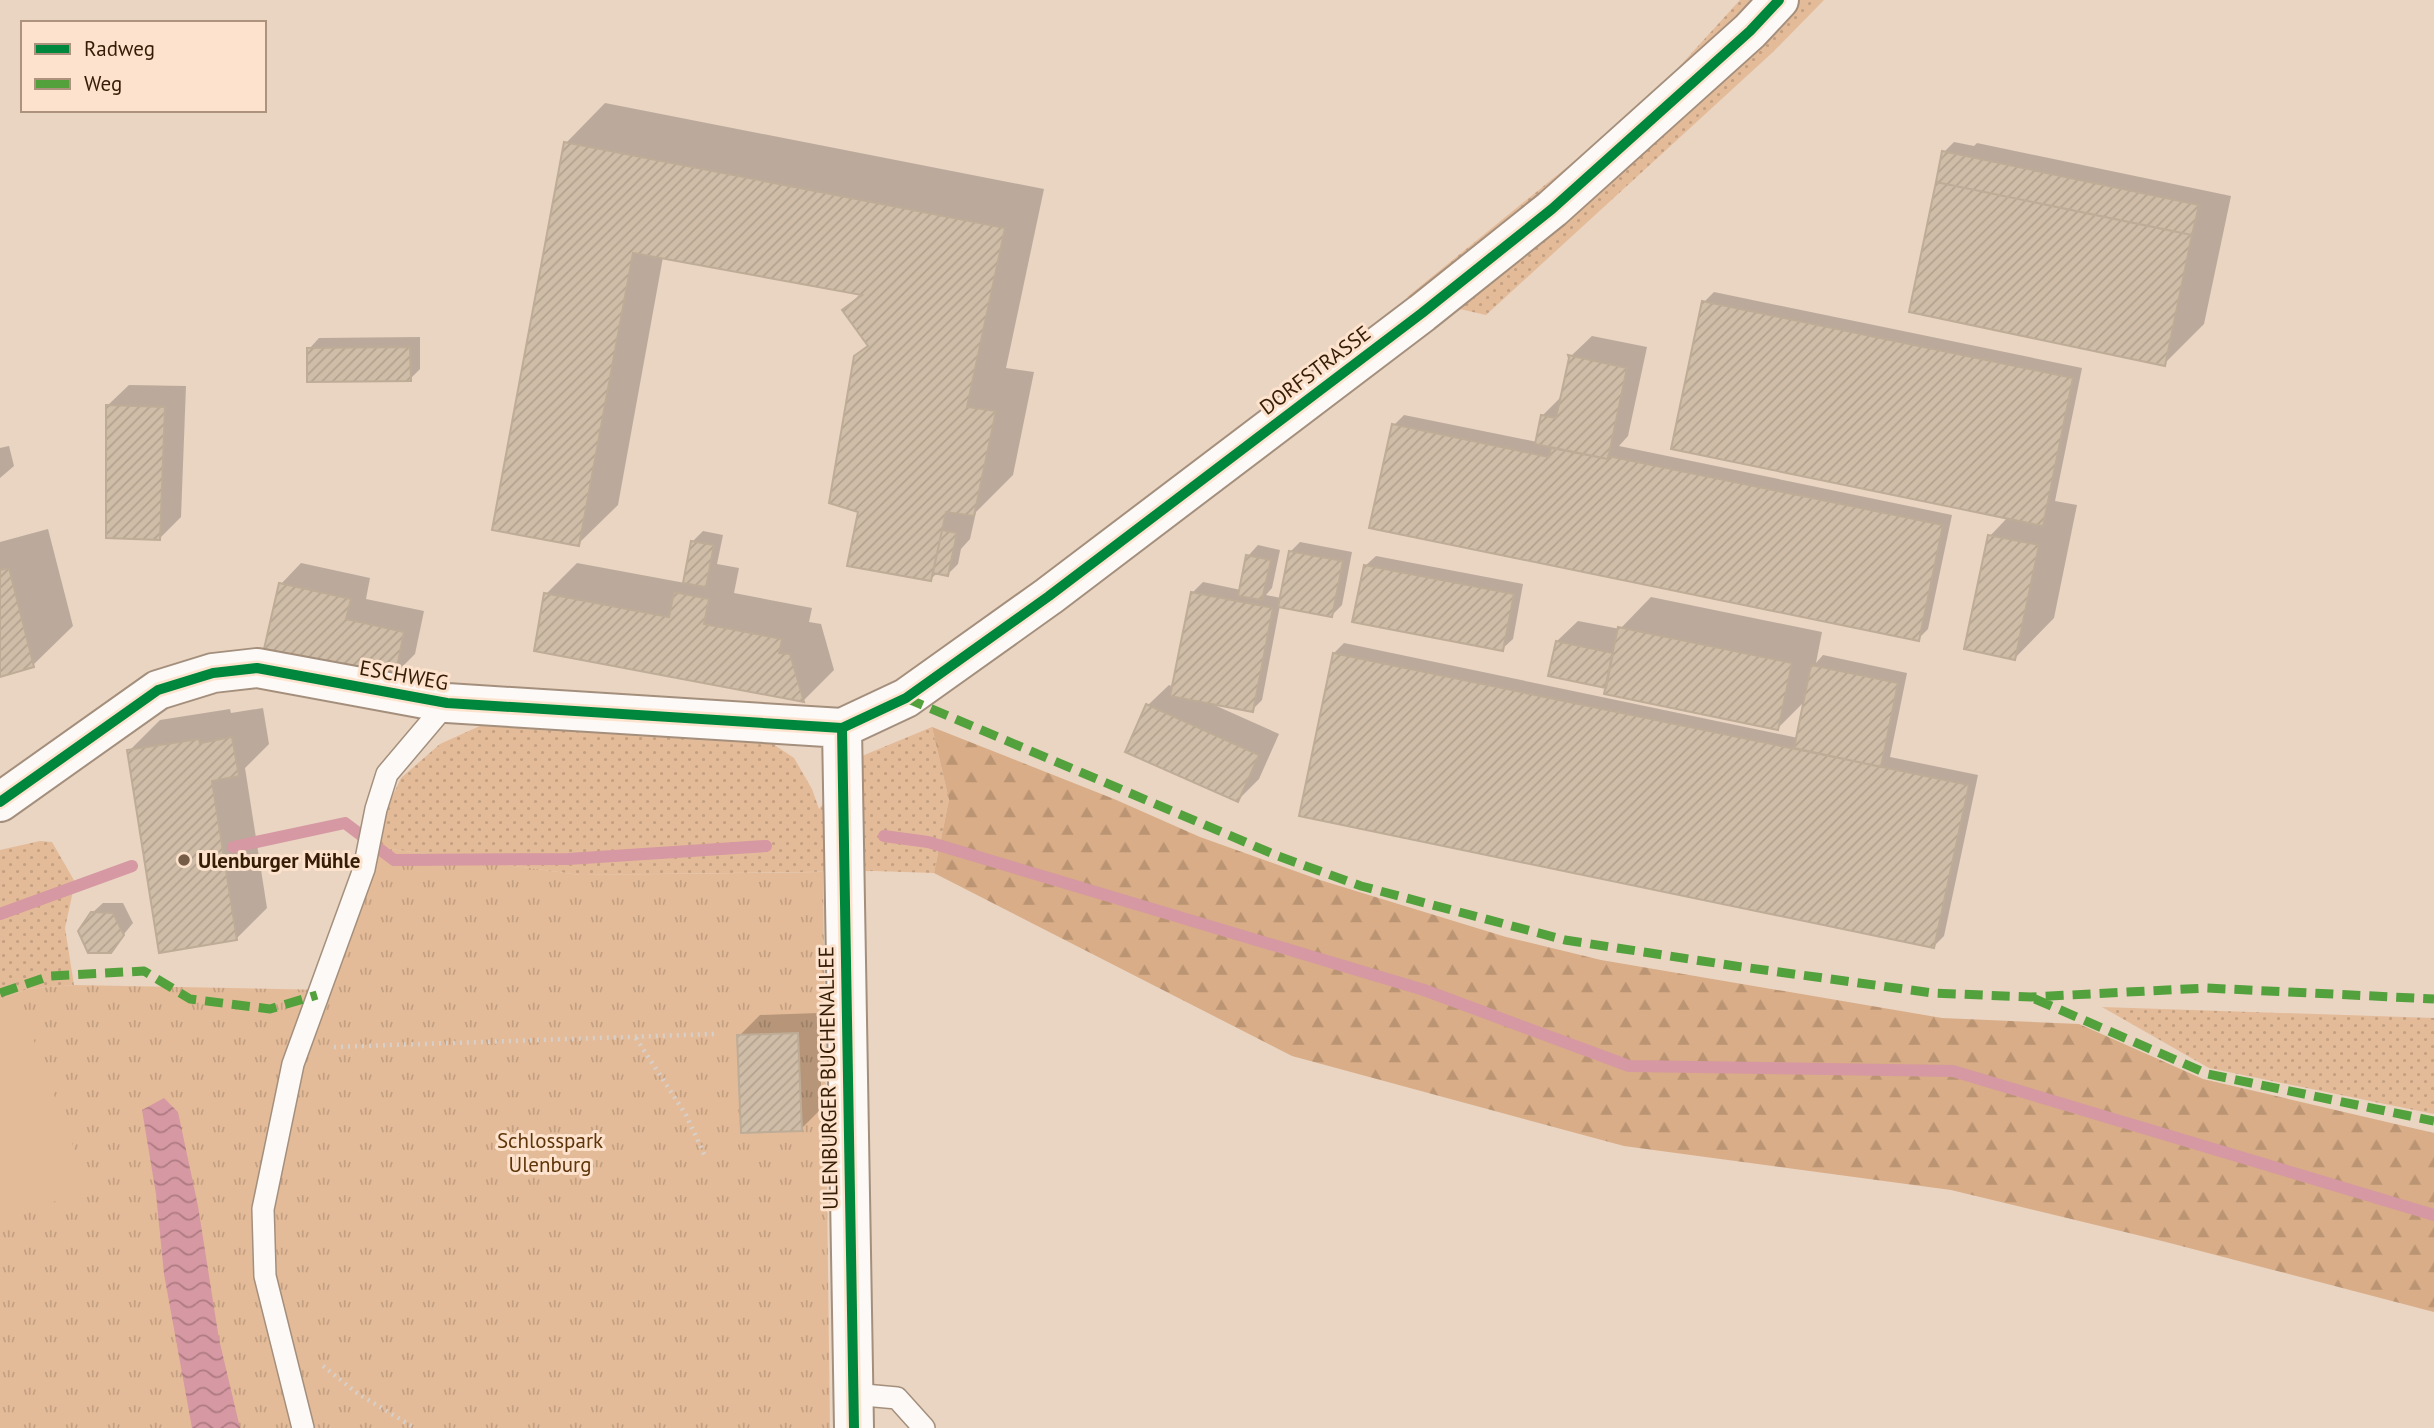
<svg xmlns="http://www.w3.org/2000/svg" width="2434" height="1428" viewBox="0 0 2434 1428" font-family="'PT Sans',sans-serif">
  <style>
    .grass { fill: url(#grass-dots) }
    .forest { fill: url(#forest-firs) }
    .park { fill: url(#park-tufts) }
    .pitch { fill: #e4bb98 }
    .water { fill: url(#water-waves) }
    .shadow { fill: #0003 }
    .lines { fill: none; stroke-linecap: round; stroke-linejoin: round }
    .stream { stroke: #d698a2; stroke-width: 12 }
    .building { fill: url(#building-hatch); stroke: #beac97; stroke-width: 2 }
    .service-casing { stroke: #a48f7d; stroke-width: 24 }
    .minor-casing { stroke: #a48f7d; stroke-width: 42 }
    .path { stroke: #d7d0ca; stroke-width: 4.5; stroke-dasharray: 2 5; stroke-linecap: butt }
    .service { stroke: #fcf9f6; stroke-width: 21 }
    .minor { stroke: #fcf9f6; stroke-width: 38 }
    .quiet { stroke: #53a13d; stroke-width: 9; stroke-dasharray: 18 9; stroke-linecap: butt }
    .cycleway-casing { stroke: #fde3cd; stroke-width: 15 }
    .cycleway { stroke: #00873e; stroke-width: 10 }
    .poi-dot { fill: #745c47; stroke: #fde3cd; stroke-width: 2.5 }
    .labels { text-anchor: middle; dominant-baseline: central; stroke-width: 6; stroke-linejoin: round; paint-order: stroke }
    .street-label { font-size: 21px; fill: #341c05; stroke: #fde3cd }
    .poi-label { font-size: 21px; font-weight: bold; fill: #341c05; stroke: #fde3cd; text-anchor: start }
    .park-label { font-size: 21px; fill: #5e350a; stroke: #fde3cd }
  </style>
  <defs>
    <pattern id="grass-dots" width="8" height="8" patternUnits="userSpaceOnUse" patternTransform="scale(1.75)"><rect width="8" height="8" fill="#e4bb98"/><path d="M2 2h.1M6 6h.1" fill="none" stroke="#c4a082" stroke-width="1.8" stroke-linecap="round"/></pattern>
    <pattern id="forest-firs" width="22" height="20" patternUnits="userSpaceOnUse" patternTransform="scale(1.75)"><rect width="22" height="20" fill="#d8ad87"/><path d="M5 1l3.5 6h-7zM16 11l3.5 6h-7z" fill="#ba9473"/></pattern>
    <pattern id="park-tufts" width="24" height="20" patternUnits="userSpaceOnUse" patternTransform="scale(1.75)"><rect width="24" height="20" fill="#e4bb98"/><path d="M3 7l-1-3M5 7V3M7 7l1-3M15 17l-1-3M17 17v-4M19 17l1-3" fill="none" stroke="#c4a082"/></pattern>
    <pattern id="water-waves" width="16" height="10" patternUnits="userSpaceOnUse" patternTransform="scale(1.75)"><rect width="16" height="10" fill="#d698a2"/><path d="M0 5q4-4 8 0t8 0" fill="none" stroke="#ae7b82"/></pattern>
    <pattern id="building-hatch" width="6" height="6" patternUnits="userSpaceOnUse" patternTransform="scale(1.75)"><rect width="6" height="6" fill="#cfbda8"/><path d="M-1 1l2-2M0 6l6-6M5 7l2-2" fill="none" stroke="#b2a28f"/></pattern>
  </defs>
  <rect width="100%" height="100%" fill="#ead4c2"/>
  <path class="grass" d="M1740,0h84l-51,52 -287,263 -79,-18 165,-134 96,-84z
    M482,725l282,13 30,20 18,31 7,20 43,-53 70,-29 17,73 -15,73 -59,-2 -295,4 -211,-29 32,-68 39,-34z
    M40,841l12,1 23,40 -10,46 9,57 -46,4 -28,10v-149z
    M2102,1007l332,11v96l-225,-46z"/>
  <path class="forest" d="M932,727l182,72 86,38 120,43 186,57 95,23 341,58 137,6 124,55 231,54v179l-268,-70 -215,-52 -327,-44 -332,-90 -358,-183 15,-73z"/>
  <path class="park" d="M369,846l211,29 243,-3 7,556h-830v-429l28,-10 46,-4 253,5z"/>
  <path class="pitch" d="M21,1006l68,183 -89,32v-208z"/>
  <path class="water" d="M164,1098l14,14 20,94 21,133 21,89h-48l-28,-154 -8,-80 -14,-84z"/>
  <path class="shadow" d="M605,103l439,86 -38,179 28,4 -21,103 -37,37 -6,27 -9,10 -3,15 -10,10 -10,-2 -7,7 -71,-68 -4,-155 13,-12 -25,-34 17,-17 -198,-36 -45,248 -40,39 -12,-401z
    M1954,142l20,4 3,-3 254,53 -27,128 -40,40 -220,-212z
    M1714,292l368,76 -27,133 22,4 -23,113 -39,40 -25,-122 18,-19 -304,-215z
    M1592,336l55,11 -19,89 -9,10 333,69 -24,114 -10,10 -524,-214 10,-10 133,27 5,-26 21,-21 8,-39z
    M420,337v32l-10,10 -101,-30 10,-11z
    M129,385l57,1 -5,131 -21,21 -52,-133z
    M9,446l5,20 -14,12v-30z
    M48,529l25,97 -40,39 -33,10v-133z
    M703,531l20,4 -6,29 22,4 -5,25 78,15 -3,14 12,2 13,46 -30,30 -268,-51 10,-55 31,-31 108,20 8,-42z
    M1300,542l52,10 -10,53 -10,10 -52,-10 -18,95 -10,10 -40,-6 67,30 -20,45 -21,21 -90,-95 21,-20 5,2 18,-94 11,-11 38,8 7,-34 10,-11 22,5 -8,38 -6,7 15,3 9,-46z
    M1376,556l147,28 -10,55 -11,10 -137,-83z
    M301,563l69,15 -4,21 58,12 -9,43 -21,21 -113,-91z
    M1651,597l171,35 -6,31 7,-8 84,18 -17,84 88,18 -34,161 -10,10 -600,-293 10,-10 454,95 8,-38 -28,28 -171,-41 -50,-46 21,-20 42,8z
    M263,708l6,36 -24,24 22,140 -31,31 -107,-188 31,-31 70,-11 1,4z
    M103,903h20l10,20 -23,28 -18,-38z
    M818,1013l4,95 -21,21 -62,-93 21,-21z"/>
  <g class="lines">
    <path class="stream" d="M884,836l44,6 496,148 205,76 324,5 481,144
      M233,847l112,-24 49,37 174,-1 198,-13
      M0,914l132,-48"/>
  </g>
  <path class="building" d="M564,142l441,86 -38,179 29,4 -22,105 -28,-4 -15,69 -84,-15 11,-54 -29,-9 25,-147 14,-10 -26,-36 20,-15 -229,-42 -54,293 -87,-16z
    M1942,151l257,54 -7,30 -256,-53z
    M1936,182l256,53 -27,131 -256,-54z
    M1702,301l371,77 -30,148 -372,-77z
    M410,347l1,34 -104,1v-34z
    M1568,355l59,13 -19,91 -73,-15 6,-29 15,3 13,-60z
    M106,405l59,2 -5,133 -54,-2z
    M1392,424l157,33 2,-9 57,11v-3l335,69 -24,116 -550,-113z
    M942,530l15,3 -9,43 -15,-3z
    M1988,535l51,10 -24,115 -51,-11z
    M691,541l23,4 -8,42 -23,-4z
    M1289,551l54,10 -11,56 -54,-10z
    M1246,555l25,5 -9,40 -24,-4z
    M1364,565l150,29 -11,57 -151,-29z
    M9,568l25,99 -34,10v-107z
    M279,583l72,16 -5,20 58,13 -9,45 -131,-28z
    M674,592l35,7 -5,25 78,15 -3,14 11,1 14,48 -270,-51 10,-58 125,24z
    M1191,592l82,16 -20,104 -83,-16z
    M1618,627l174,36 -14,67 -174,-36z
    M1556,641l57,12 -7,35 -58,-12z
    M1333,653l636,132 -35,163 -635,-132z
    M1811,665l87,18 -17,84 -87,-19z
    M1146,704l113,51 -21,47 -113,-50z
    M232,737l7,39 -27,5 25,159 -78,13 -32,-203 72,-11 1,4z
    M91,912l22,1 11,22 -13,18h-23l-10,-22z
    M798,1033l4,98 -61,2 -4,-98z"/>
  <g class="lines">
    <g class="service-casing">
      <path id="service" d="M853,1394l44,4 27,30
        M303,1428l-38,-152 -2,-67 30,-145 71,-195 12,-60 11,-35 60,-71"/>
    </g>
    <g class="minor-casing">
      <path id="minor" d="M842,728l12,700
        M0,802l158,-112 55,-17 44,-5 190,35 395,25 64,-30 143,-102 373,-283 130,-104 198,-178 29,-31"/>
    </g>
    <path class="path" d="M636,1038l50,77 19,41
      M334,1047l381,-13
      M323,1366l34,27 58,35"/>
    <use href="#service" class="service"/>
    <use href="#minor" class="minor"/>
    <path class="quiet" d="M906,698l372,158 83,30 204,54 170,26 198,27 98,4 176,-9 227,11
      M0,993l50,-17 94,-5 46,28 80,10 47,-14
      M2035,999l173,75 226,47"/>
    <g class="cycleway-casing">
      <path id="cycleway" d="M842,728l12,700
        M0,802l158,-112 55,-17 44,-5 190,35 395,25 64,-30 143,-102 373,-283 130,-104 198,-178 29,-31"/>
    </g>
    <use href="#cycleway" class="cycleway"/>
  </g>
  <circle class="poi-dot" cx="184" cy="860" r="7"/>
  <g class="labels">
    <g class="street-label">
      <text transform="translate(1315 370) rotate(-37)">DORFSTRASSE</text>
      <text transform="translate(404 675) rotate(10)">ESCHWEG</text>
      <text transform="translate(828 1078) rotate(-91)">ULENBURGER BUCHENALLEE</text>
    </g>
    <g class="poi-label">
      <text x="198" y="860">Ulenburger Mühle</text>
    </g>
    <g class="park-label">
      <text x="550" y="1140">Schlosspark<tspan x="550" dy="24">Ulenburg</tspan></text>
    </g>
  </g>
  <rect x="21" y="21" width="245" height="91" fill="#fde3cd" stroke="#ad937d" stroke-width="2"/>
  <rect x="35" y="44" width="35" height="10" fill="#00873e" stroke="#ad937d" stroke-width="2"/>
  <text x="84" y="56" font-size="21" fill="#341c05">Radweg</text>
  <rect x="35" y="79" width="35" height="10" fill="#53a13d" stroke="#ad937d" stroke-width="2"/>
  <text x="84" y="91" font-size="21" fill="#341c05">Weg</text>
</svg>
